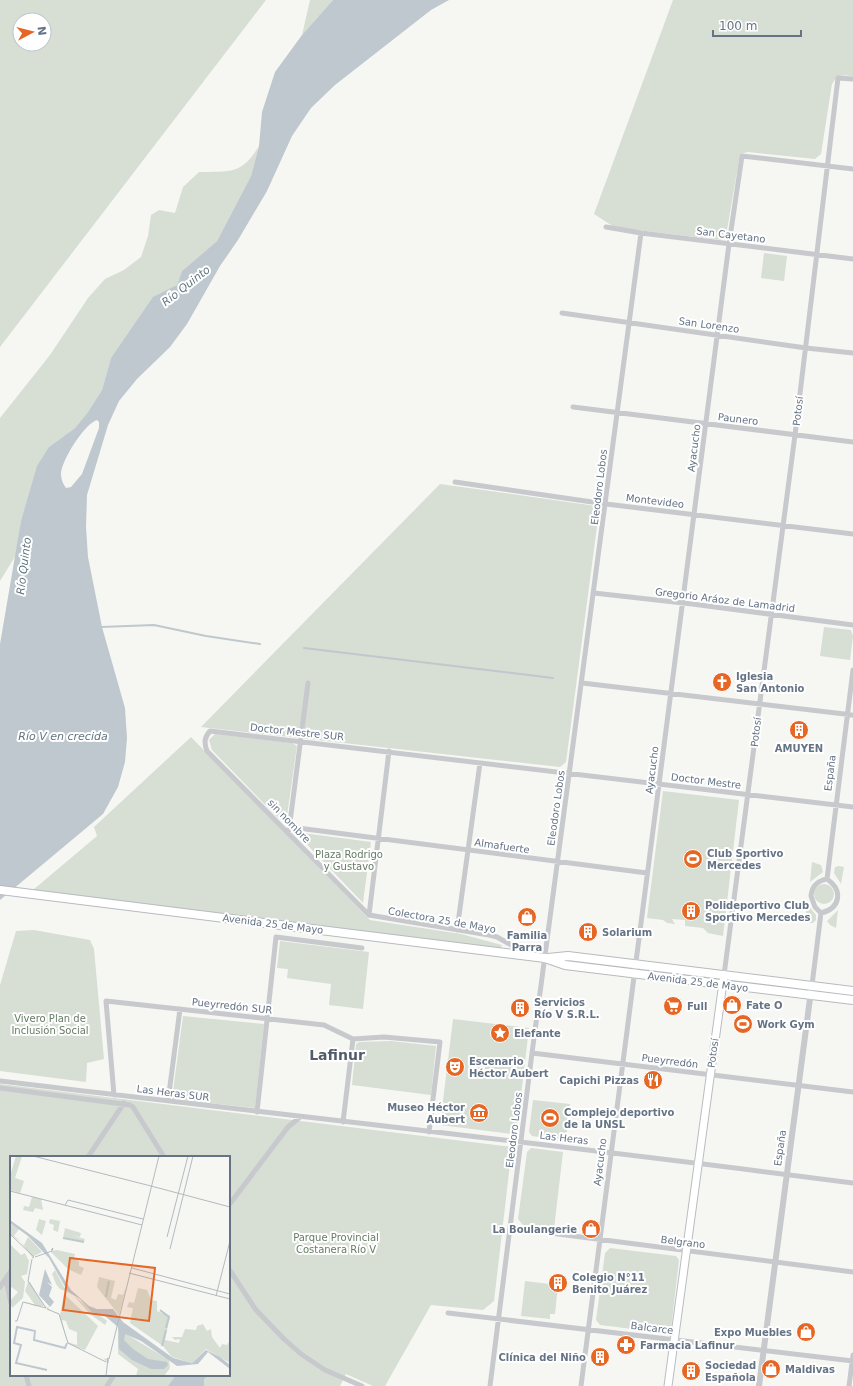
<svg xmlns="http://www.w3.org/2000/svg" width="853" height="1386" viewBox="0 0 853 1386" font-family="'DejaVu Sans',sans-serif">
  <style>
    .green { fill: #d7ded4; fill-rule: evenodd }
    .water { fill: #bfc8ce; fill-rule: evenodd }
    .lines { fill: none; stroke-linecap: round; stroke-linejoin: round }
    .stream { stroke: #bfc8ce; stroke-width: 2 }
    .secondary-casing { stroke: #b9bcc1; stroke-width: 9 }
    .primary-casing { stroke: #b7babf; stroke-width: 10 }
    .minor { stroke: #c7c9cd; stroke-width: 5 }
    .tertiary { stroke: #c7c9cd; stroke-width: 6 }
    .secondary { stroke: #fff; stroke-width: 7 }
    .primary { stroke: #fff; stroke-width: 8 }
    .labels { text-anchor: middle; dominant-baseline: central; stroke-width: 4; stroke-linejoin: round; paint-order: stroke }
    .street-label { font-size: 10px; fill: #657385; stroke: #fff }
    .poi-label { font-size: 10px; font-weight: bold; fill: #657385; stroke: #fff; text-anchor: start }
    .park-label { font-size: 10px; fill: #667c64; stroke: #fff }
    .water-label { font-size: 11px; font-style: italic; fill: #617581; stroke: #fff }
    .district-label { font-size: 14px; font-weight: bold; fill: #535d6a; stroke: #fff }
    .inset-river { fill: none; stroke: #bfc8ce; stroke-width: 2 }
    .inset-road { fill: none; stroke: #b3bac0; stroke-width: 1 }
    .view { fill: #e66624; fill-opacity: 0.15; stroke: #e66624; stroke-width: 2 }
    .inset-edge { fill: none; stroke: #657385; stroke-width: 2 }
  </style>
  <rect width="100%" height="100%" fill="#f6f7f3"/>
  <path class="green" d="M0,0h266l-266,347zM20,20h24v24h-24z
    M310,0h23l-31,35z
    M673,0h180v76c-11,-1 -15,-2 -21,8l-11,70 -6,5 -67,-7 -8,2 -14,82 -4,4 -103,-12 -8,-3 -17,-11z
    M259,146l-8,30 -34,65 -35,30 -5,14 -33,27 -33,46 -9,32 -14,22 -13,16 -26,19 -28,74 -5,34 -16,26v-163l50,-63 38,-57 17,-19 19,-9 17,-13 7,-21 3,-21 8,-5 16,3 8,-26 16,-15c32,-1 42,3 60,-26z
    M764,253l23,3 -3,25 -23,-3z
    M440,484l156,22 3,5 -33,251 -6,5 -359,-40z
    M824,627l27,3 2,6 -3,24 -30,-4z
    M215,734l77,9 5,3 -10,70 -3,3h-5l-67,-69 -3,-10z
    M191,737l179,183 91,14 41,11 -1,3 -468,-58 64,-54 -3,-9z
    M663,791l76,9 -16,136 -15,-3 -5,-5 -18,-2v-6l-13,-1 3,5 -8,-1 -4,-3 -16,-2z
    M295,832l76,10 -8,61z
    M812,862l9,3 2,7 -13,10z
    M839,866l5,1 -3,17 -7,-11 1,-6z
    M814 894a10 10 0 1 1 20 0a10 10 0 1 1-20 0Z
    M807,904l9,11v5l-3,3h-8z
    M838,910l-2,18 -6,-3 -3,-4z
    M34,930l56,10 4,9 10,110 -17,4 -1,19 -86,-11v-86l16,-54z
    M280,941l89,11 -6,57 -34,-4 2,-21 -44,-6 1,-9 -11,-1z
    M183,1016l81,8 -9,84 -83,-9z
    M453,1019l76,9 -12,102 -6,4 -71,-9z
    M391,1041l45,5 -5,49 -79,-10 4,-41 3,-2z
    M0,1084l512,63 -18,154 -11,9 -52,-5 -46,81h-12l-27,-12 -6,12h-340zM11,1157h218v218h-218z
    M533,1100l37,4 -4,37 -34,-5 -3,-4z
    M531,1148l32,4 -9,77 -31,-4 -5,-6 9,-67z
    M610,1248l66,8 3,4 -8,69 -6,4 -65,-8 -4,-5 9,-67z
    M525,1281l33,4 -3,29h-5v5l-29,-3z"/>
  <path class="water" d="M333,0h116l-18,10 -96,75 -24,23 -19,28 -25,55 -29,49 -18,26 -33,58 -17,23 -33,32 -18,22 -11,24 -21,70 -1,32 2,30 14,70 23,81 2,30 -2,24 -7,25 -15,27 -103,86v-256l21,-123 16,-55 12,-19 26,-19 13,-16 14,-22 9,-32 42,-61 24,-12 5,-14 35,-30 34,-65 8,-30 3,-34 13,-40 27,-37zM97,420l2,2v6l-17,46 -11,13 -5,1c-3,-4 -5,-9 -5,-14 0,-13 24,-51 36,-54z
    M176,1375h32l-4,4v7h-36z"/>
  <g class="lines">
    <path class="stream" d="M101,627l53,-2 52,11 54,8
      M304,648l249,30"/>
    <g class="secondary-casing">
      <path id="secondary" d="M668,1386l56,-411"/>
    </g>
    <g class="primary-casing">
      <path id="primary" d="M0,890l545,68 20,7 288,35
        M548,958l20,-2 285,35"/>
    </g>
    <path class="minor" d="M606,227l35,6 212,26
      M562,313l244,35 47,5
      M573,407l280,35
      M455,482l151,22 247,30
      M594,593l98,11 161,21
      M582,683l271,32
      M290,827l357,46
      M289,830l19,-147
      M827,879l26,-209
      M821,913c20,-5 22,-23 6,-34
      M821,913l-6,-6 -4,-11c1,-10 6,-15 16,-17
      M369,915l-162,-164c-3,-8 -3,-13 3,-20l643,76
      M369,915l120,20 8,2 30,17
      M369,915l20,-164
      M457,930l23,-167
      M724,975l71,-540 43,-357 15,1
      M812,985l9,-72
      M353,1039l31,-2 56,5 -11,90
      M532,1053l321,39
      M0,1081c284,34 569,65 853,102
      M0,1088l130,17 3,2 31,50
      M114,1095l-8,-94 218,24 29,14
      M168,1101l12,-92
      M257,1112l19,-175 86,11
      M343,1122l10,-83
      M88,1157l36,-54
      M229,1205l59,-78 12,-10
      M511,1228l342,44
      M229,1269l27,41 28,29 17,15 24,16 37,16
      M6,1279l5,24
      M0,1287l11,-16
      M448,1313l405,48
      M26,1375l3,11
      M107,1386l7,-11
      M490,1386l42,-333 109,-820
      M581,1386l148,-1142 13,-88 111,13
      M849,1386l4,-31"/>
    <path class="tertiary" d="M759,1386l52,-395"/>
    <use href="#secondary" class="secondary"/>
    <use href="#primary" class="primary"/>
  </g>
  <defs>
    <g id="church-disc" transform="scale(1)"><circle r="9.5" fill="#e66624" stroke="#fff"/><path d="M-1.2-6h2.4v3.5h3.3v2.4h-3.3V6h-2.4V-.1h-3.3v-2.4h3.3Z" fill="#fff"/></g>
    <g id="building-disc" transform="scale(1)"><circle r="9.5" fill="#e66624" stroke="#fff"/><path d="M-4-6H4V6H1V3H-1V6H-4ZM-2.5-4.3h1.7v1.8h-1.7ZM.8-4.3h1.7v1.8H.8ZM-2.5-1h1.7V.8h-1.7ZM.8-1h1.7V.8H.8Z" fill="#fff"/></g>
    <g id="stadium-disc" transform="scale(1)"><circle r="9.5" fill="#e66624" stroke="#fff"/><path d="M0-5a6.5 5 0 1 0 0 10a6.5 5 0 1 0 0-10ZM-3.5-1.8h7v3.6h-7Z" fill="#fff"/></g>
    <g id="shop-disc" transform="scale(1)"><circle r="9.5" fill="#e66624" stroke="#fff"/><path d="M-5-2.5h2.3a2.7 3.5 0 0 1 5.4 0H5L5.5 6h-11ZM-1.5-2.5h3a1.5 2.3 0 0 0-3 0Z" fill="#fff"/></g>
    <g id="supermarket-disc" transform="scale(1)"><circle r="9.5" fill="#e66624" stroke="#fff"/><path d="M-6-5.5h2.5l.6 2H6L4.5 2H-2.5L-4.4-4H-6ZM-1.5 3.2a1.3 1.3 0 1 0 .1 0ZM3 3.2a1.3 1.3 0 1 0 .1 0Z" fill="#fff"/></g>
    <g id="sight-disc" transform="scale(1)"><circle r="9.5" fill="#e66624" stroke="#fff"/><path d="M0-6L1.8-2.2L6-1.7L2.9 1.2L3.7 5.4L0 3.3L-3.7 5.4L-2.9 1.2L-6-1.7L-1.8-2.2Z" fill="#fff"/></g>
    <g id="theatre-disc" transform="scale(1)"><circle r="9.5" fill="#e66624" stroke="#fff"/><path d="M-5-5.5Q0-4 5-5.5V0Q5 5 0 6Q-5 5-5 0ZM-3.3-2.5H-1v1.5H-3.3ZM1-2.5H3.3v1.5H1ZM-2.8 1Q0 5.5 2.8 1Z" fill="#fff"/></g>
    <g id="restaurant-disc" transform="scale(1)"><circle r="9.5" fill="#e66624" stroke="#fff"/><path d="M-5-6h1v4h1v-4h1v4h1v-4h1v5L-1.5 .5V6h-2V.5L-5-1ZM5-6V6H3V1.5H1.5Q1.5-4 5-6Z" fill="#fff"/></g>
    <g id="museum-disc" transform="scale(1)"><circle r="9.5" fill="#e66624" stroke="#fff"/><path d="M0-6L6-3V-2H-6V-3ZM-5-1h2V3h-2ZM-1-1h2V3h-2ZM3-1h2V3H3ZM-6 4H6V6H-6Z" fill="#fff"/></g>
    <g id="pharmacy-disc" transform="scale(1)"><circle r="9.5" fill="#e66624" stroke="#fff"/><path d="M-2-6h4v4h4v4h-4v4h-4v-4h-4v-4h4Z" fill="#fff"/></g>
  </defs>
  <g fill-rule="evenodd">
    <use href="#church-disc" x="722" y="682"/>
    <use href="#building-disc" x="799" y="730"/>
    <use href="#stadium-disc" x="693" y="859"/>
    <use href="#building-disc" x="691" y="911"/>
    <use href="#shop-disc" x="527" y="917"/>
    <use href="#building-disc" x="588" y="932"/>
    <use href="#shop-disc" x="732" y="1005"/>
    <use href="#supermarket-disc" x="673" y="1006"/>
    <use href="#building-disc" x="520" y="1008"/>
    <use href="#stadium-disc" x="743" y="1024"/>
    <use href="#sight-disc" x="500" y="1033"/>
    <use href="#theatre-disc" x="455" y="1067"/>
    <use href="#restaurant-disc" x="653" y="1080"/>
    <use href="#museum-disc" x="479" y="1113"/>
    <use href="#stadium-disc" x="550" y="1118"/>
    <use href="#shop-disc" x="591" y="1229"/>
    <use href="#building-disc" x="558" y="1283"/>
    <use href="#shop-disc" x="806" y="1332"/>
    <use href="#pharmacy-disc" x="626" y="1345"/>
    <use href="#building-disc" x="600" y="1357"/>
    <use href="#shop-disc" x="771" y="1369"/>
    <use href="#building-disc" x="691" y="1371"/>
  </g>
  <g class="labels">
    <g class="street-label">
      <text transform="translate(731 235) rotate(7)">San Cayetano</text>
      <text transform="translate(709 325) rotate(8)">San Lorenzo</text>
      <text transform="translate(798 411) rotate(-83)">Potosí</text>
      <text transform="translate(738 419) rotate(7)">Paunero</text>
      <text transform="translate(694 448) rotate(-83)">Ayacucho</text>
      <text transform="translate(599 487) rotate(-83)">Eleodoro Lobos</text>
      <text transform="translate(655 501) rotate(7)">Montevideo</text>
      <text transform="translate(725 600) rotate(7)">Gregorio Aráoz de Lamadrid</text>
      <text transform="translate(297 732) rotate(6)">Doctor Mestre SUR</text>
      <text transform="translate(756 732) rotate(-83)">Potosí</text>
      <text transform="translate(652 770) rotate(-83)">Ayacucho</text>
      <text transform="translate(830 773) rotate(-83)">España</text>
      <text transform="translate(706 781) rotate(7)">Doctor Mestre</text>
      <text transform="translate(556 808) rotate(-82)">Eleodoro Lobos</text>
      <text transform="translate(289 821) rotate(46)">sin nombre</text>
      <text transform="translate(502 846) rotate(8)">Almafuerte</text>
      <text transform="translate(442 920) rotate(10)">Colectora 25 de Mayo</text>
      <text transform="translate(273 924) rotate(7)">Avenida 25 de Mayo</text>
      <text transform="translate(698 982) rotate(7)">Avenida 25 de Mayo</text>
      <text transform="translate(232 1006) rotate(6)">Pueyrredón SUR</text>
      <text transform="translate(713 1053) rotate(-82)">Potosí</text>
      <text transform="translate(670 1061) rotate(7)">Pueyrredón</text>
      <text transform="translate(173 1093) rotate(7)">Las Heras SUR</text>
      <text transform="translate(514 1130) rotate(-83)">Eleodoro Lobos</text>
      <text transform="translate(564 1138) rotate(7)">Las Heras</text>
      <text transform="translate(780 1148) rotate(-82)">España</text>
      <text transform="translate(600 1162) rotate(-83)">Ayacucho</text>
      <text transform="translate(683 1242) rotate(7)">Belgrano</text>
      <text transform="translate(652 1328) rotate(7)">Balcarce</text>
    </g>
    <g class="poi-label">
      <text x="736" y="676">Iglesia<tspan x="736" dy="12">San Antonio</tspan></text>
      <text x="799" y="748" text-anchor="middle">AMUYEN</text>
      <text x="707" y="853">Club Sportivo<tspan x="707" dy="12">Mercedes</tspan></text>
      <text x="705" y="905">Polideportivo Club<tspan x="705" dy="12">Sportivo Mercedes</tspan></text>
      <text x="602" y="932">Solarium</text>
      <text x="527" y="935" text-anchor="middle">Familia<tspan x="527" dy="12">Parra</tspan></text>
      <text x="534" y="1002">Servicios<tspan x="534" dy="12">Río V S.R.L.</tspan></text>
      <text x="746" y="1005">Fate O</text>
      <text x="687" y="1006">Full</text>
      <text x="757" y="1024">Work Gym</text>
      <text x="514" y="1033">Elefante</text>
      <text x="469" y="1061">Escenario<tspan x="469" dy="12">Héctor Aubert</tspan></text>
      <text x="639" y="1080" text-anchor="end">Capichi Pizzas</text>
      <text x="465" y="1107" text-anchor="end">Museo Héctor<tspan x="465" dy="12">Aubert</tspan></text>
      <text x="564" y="1112">Complejo deportivo<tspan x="564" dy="12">de la UNSL</tspan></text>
      <text x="577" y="1229" text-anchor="end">La Boulangerie</text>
      <text x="572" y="1277">Colegio N°11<tspan x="572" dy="12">Benito Juárez</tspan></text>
      <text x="792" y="1332" text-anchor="end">Expo Muebles</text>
      <text x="640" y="1345">Farmacia Lafinur</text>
      <text x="586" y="1357" text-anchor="end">Clínica del Niño</text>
      <text x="705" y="1365">Sociedad<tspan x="705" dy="12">Española</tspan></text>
      <text x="785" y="1369">Maldivas</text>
    </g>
    <g class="park-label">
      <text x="349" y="854">Plaza Rodrigo<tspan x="349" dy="12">y Gustavo</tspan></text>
      <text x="50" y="1018">Vivero Plan de<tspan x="50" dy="12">Inclusión Social</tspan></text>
      <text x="336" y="1237">Parque Provincial<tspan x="336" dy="12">Costanera Río V</tspan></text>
    </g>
    <g class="water-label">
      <text transform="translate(186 286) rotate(-38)">Río Quinto</text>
      <text transform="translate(24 566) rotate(-83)">Río Quinto</text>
      <text x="63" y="736">Río V en crecida</text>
    </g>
    <g class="district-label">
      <text x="337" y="1055">Lafinur</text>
    </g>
  </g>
  <g transform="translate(10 1156)">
    <rect width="220" height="220" fill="#f6f7f3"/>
    <path d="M6,0h6l-7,22 9,3 -4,12 -10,-3v-14zM22,41l9,2 2,11 -8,-2 -2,4 -10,-2 1,-4 5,1zM29,63l7,2 -4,14 -6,-5zM40,63l10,2 -2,11 -5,-2 1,-5 -5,-2zM1,68l8,5 -5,7 4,3 6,6 4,-8 14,15 -10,5 -11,-15 -11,-8zM55,72l16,5 -1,4 -6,-1 11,3 -1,3 -21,-4zM0,88l11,11 4,-2 4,8 -2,13 -6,2 4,6 -2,16 -11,10 -2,-7 8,-9 -8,-6zM47,94l18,4 -1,5 5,2v5l5,2 -3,7 -13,-6 -18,-18zM45,114l9,17 4,5 -8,-3 -4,-5 -4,-10zM89,121l16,4 -4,17 5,2 2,-6 5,1 3,-8 -7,28 -22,-28zM18,126h2l14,24h-9l-12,-5 12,4 -10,-14zM128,132l9,2 4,10 6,1v10l13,5 -5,24 14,3 1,-4 -5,1 -3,-3h10l3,-8 11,1 1,-4 6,-2 4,7 4,-2 1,8 8,11 2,-4 5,1 3,-5v23l-24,-14 -14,14 -20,-6 -9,-11 -33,-23 3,-15 -6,-1 2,-5 5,1zM54,138l34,32 -13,24 -11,-4 29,12 3,1 2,-2v6l-5,-5 -34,-14 -2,-2 -8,-28 -9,-3 -4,-3 2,-1 2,4 8,2 2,2zM52,164l4,1 3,8 8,3v13l-10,-3zM64,140l33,25 -2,4 -15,-11zM116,178l43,26 1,8 -6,8h-28l2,-7 -20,-15v-19z" fill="#d7ded4" fill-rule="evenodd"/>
    <path d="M0,64l32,23 29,47 18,16 8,3h16l10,13 50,36 19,5 14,-13 14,7 10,8v4l-22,-17 -10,12 -21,2 -36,-25 -16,-7 -1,6 9,9 15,10 19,3 1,3 -4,4h-13l-19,-9 -13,-11 -1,-22 -13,-11 -13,-4 -12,-13 -12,-7 -19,-34 -21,-22 -18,-13zM35,113l7,16 -5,-3 5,5 -3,9 5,6 -4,5 -11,-12z" fill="#bfc8ce"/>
    <path class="inset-river" d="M53,82l21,4M96,141l3,-16M150,154l9,7 -3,11M152,190l4,-16M37,214l-31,-7 5,-18 -7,-2 3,-16 18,4 -1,9 31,8 2,-5"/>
    <path class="inset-road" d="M23,0l118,30M141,30l79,21M0,35l132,34M55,49l3,-5 75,19M0,78l24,23 -2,1M157,81l21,-81M160,93l23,-93M25,101l17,-6 1,-3 -2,2M22,103l-4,22 18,27M122,112l98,26M119,117l101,26M206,140l14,-55M37,153l12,5 9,29 38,19M5,165h2l6,-19 23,6M99,203l50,-203M96,220l2,-18v5"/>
    <path class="view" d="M60,102l85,10 -6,53 -86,-11z"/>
    <rect width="220" height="220" class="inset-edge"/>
  </g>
  <g transform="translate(32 32) rotate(83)"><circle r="19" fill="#ffffff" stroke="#c1c7ce"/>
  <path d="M0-3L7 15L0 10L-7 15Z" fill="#e66624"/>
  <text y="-6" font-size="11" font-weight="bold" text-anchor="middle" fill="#657385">N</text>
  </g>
  <path d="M713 30v6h88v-6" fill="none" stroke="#657385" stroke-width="2"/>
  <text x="719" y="30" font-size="12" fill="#657385" stroke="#ffffff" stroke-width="3" paint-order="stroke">100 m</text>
</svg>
